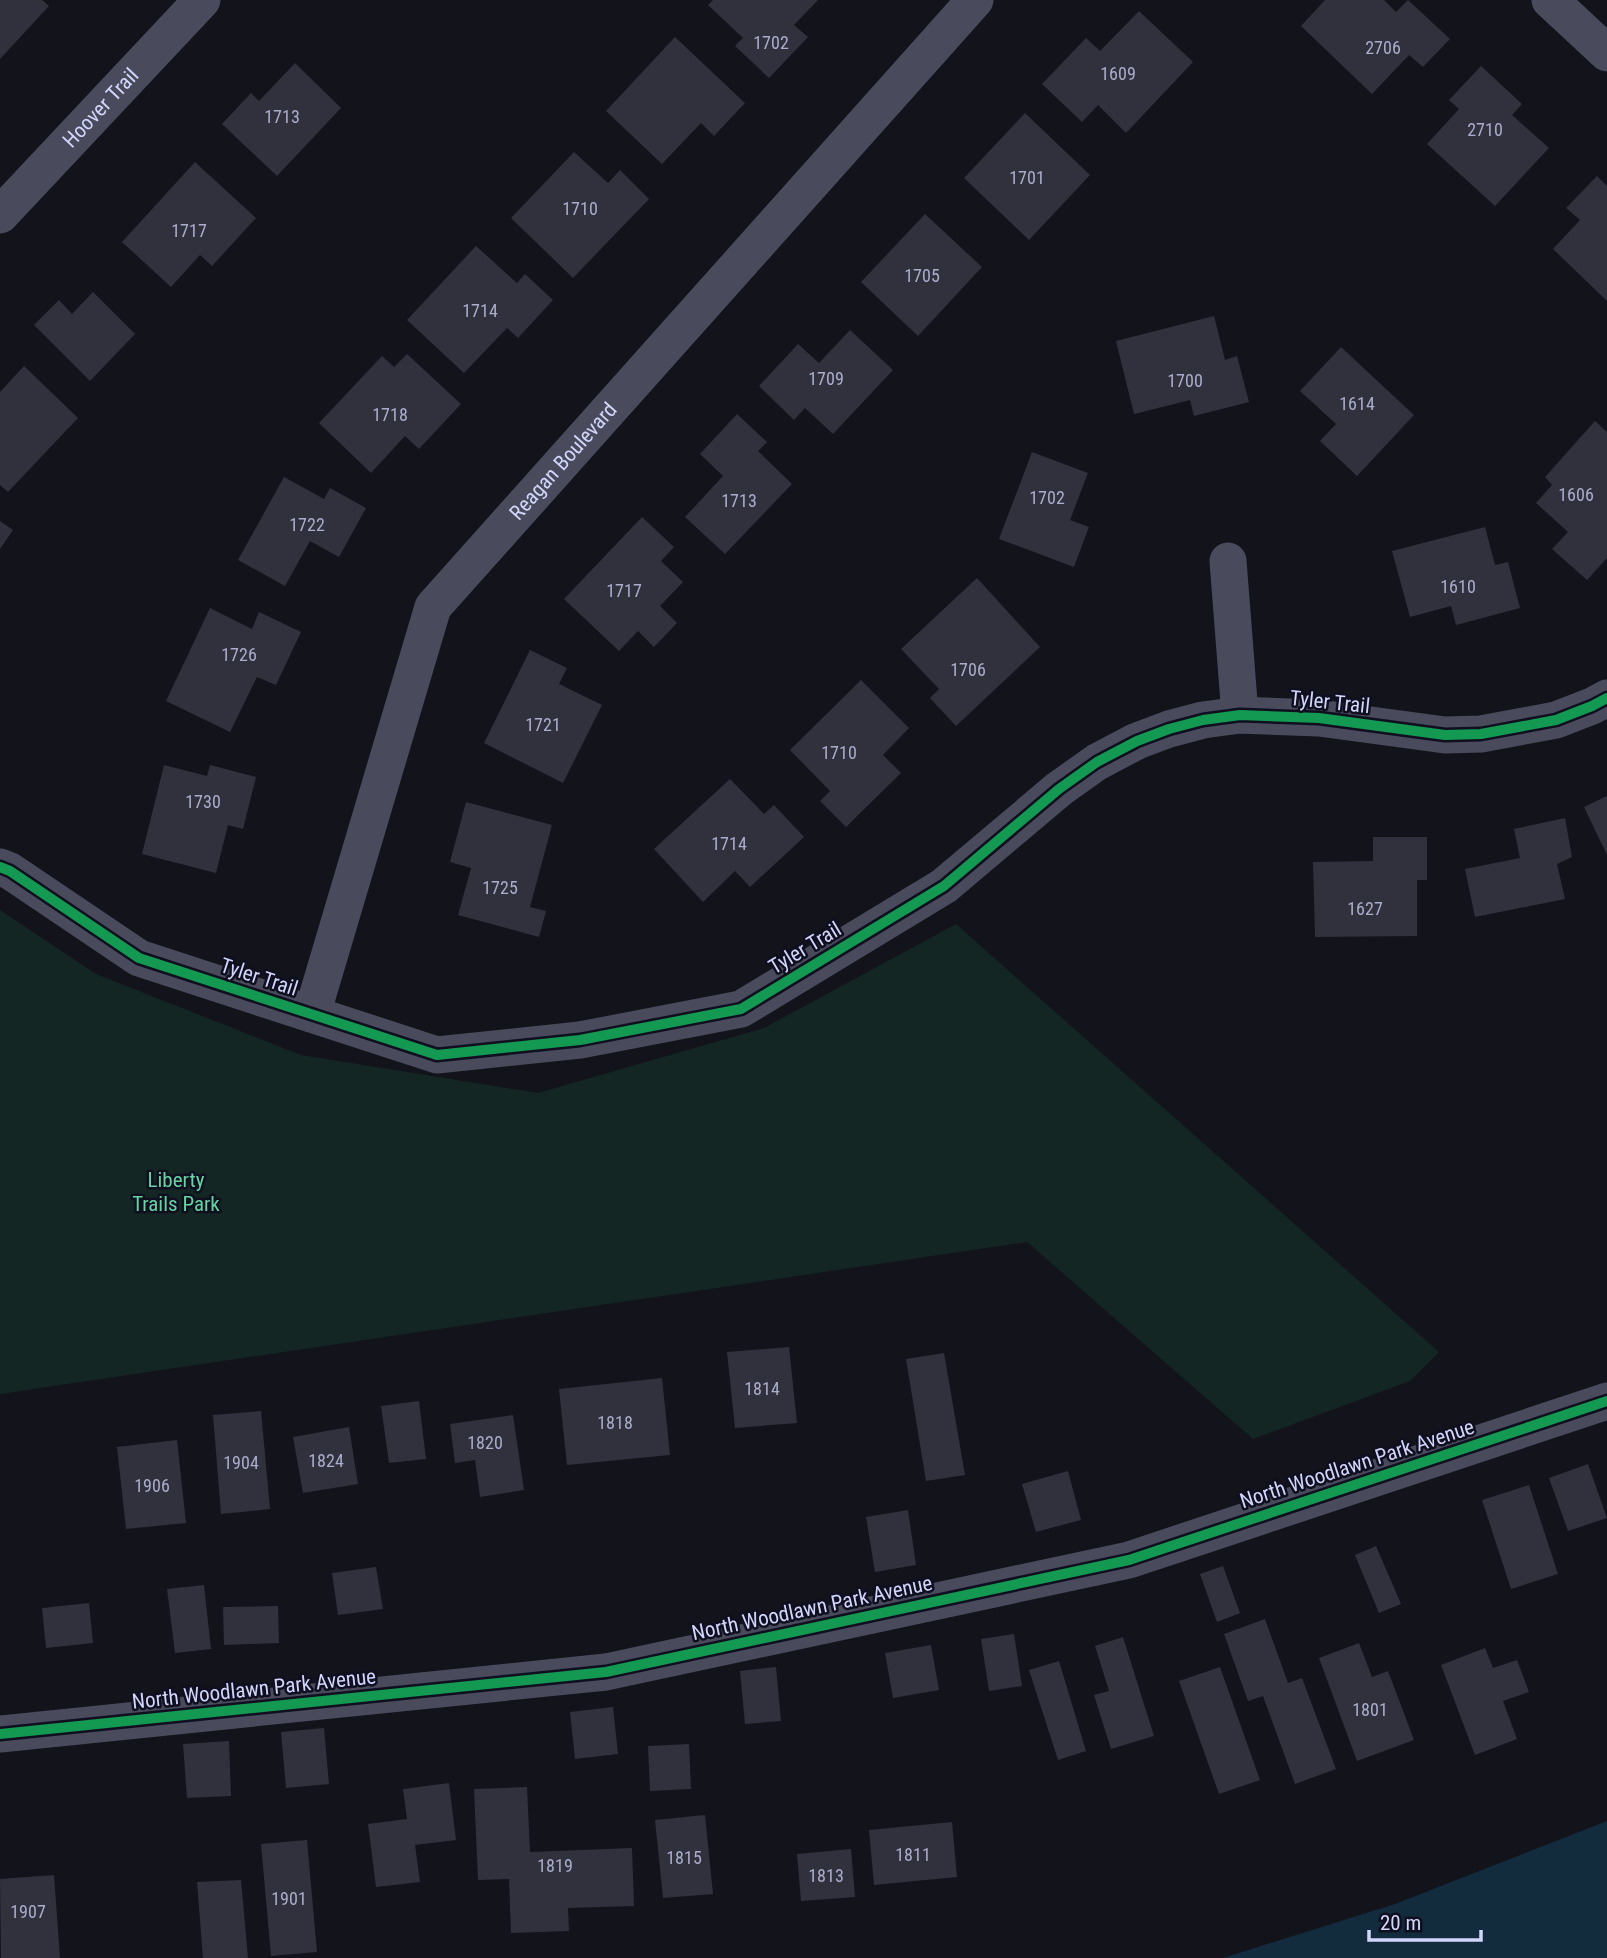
<svg xmlns="http://www.w3.org/2000/svg" width="1607" height="1958" viewBox="0 0 1607 1958" font-family="'Roboto Condensed',sans-serif">
  <style>
    .green { fill: #132623 }
    .water { fill: #122c3e }
    .building { fill: #31313e }
    .lines { fill: none; stroke-linecap: round; stroke-linejoin: round }
    .minor { stroke: #494b5c; stroke-width: 37 }
    .cycleway-casing { stroke: #0f0f20; stroke-width: 15 }
    .cycleway { stroke: #139951; stroke-width: 10 }
    .labels { text-anchor: middle; dominant-baseline: central; stroke-width: 5; stroke-linejoin: round; paint-order: stroke }
    .number-label { font-size: 18px; fill: #aaadcc }
    .street-label { font-size: 21px; fill: #d2d6fb; stroke: #0f0f20 }
    .park-label { font-size: 21px; fill: #65d4a2; stroke: #0f0f20 }
  </style>
  <rect width="100%" height="100%" fill="#13131c"/>
  <path class="green" d="M0,910l96,64 205,81 237,38 226,-65 192,-104 483,428 -29,29 -157,58 -226,-197 -1027,152z"/>
  <path class="water" d="M1607,1821v137h-384l172,-54z"/>
  <path class="building" d="M0,0h42l7,6 -49,53z
    M713,0h105l-24,25 14,12 -39,41 -34,-32 8,-8 -35,-33z
    M1325,0h59l12,12 12,-12 42,39 -27,28 -14,-12 -37,39 -71,-68z
    M1139,11l54,51 -67,71 -28,-28 -16,17 -40,-38 44,-46 14,13z
    M675,37l70,66 -31,33 -13,-13 -39,41 -56,-53z
    M295,63l46,45 -64,68 -55,-52 29,-31 8,8z
    M1481,66l41,38 -10,11 37,33 -54,58 -68,-62 32,-35 -10,-9z
    M1025,113l65,62 -61,65 -65,-62z
    M574,152l34,31 12,-13 29,29 -76,79 -62,-60z
    M195,162l61,56 -44,48 -12,-11 -29,32 -49,-45z
    M1597,176l10,10v115l-54,-52 27,-29 -14,-12z
    M925,214l57,53 -64,69 -57,-54z
    M476,246l41,37 8,-9 28,26 -35,38 -11,-10 -43,45 -57,-53z
    M93,292l42,42 -45,47 -56,-56 25,-25 13,14z
    M1214,316l11,44 12,-4 12,46 -55,14 -4,-16 -56,14 -18,-73z
    M850,330l43,40 -60,64 -28,-26 -11,12 -35,-34 39,-42 21,19z
    M1341,347l73,68 -57,61 -37,-35 16,-17 -36,-33z
    M407,354l54,50 -42,45 -14,-13 -34,37 -52,-50 63,-67 12,11z
    M24,366l54,52 -70,74 -8,-7v-93z
    M737,414l30,28 -9,9 34,33 -67,70 -40,-37 38,-41 -23,-22z
    M1595,421l12,11v126l-20,22 -35,-31 16,-17 -32,-29 16,-18 -7,-8z
    M1032,452l56,21 -18,47 19,7 -15,40 -75,-28z
    M284,477l40,22 6,-11 36,20 -27,49 -29,-16 -25,45 -47,-26z
    M642,517l32,30 -13,14 22,21 -23,24 17,17 -23,24 -16,-16 -19,20 -55,-52z
    M0,521l13,9 -13,19z
    M1485,527l10,38 13,-3 12,46 -64,17 -5,-19 -41,11 -18,-66z
    M977,578l63,69 -84,79 -26,-28 9,-9 -38,-40z
    M210,608l42,21 7,-17 42,20 -25,53 -19,-8 -27,55 -64,-31z
    M530,650l37,18 -8,16 43,21 -39,78 -79,-40z
    M861,680l48,48 -26,27 18,18 -55,54 -26,-26 10,-10 -40,-41z
    M164,765l43,11 3,-11 46,12 -13,52 -15,-4 -12,48 -74,-19z
    M730,779l34,35 10,-9 30,32 -54,50 -15,-16 -32,31 -49,-53z
    M1607,796v59l-23,-48z
    M466,802l86,23 -22,82 16,4 -7,26 -81,-22 13,-47 -21,-6z
    M1565,818l7,39 -15,7 8,35 -90,18 -10,-48 55,-11 -6,-29z
    M1373,837h54v43h-10v56l-102,1 -2,-75 60,-1z
    M789,1347l8,76 -62,5 -8,-76z
    M944,1353l21,122 -39,6 -20,-122z
    M662,1378l8,77 -103,10 -8,-76z
    M419,1401l7,58 -37,4 -8,-57z
    M261,1411l9,98 -49,5 -8,-99z
    M513,1415l11,75 -44,7 -5,-37 -20,3 -5,-39z
    M349,1427l9,57 -55,9 -10,-56z
    M177,1440l9,83 -60,6 -9,-82z
    M1588,1464l19,54 -39,13 -19,-53z
    M1068,1471l13,49 -45,12 -14,-48z
    M1529,1485l29,89 -47,15 -29,-89z
    M908,1510l8,55 -41,7 -9,-55z
    M1376,1546l25,58 -22,9 -24,-58z
    M1223,1566l17,47 -23,9 -17,-48z
    M376,1567l7,42 -45,6 -6,-42z
    M204,1585l7,64 -36,4 -8,-64z
    M89,1603l4,40 -47,5 -4,-40z
    M278,1606l1,37 -55,2 -1,-38z
    M1265,1619l23,64 14,-5 34,91 -41,15 -32,-88 -15,5 -24,-67z
    M1014,1634l8,52 -33,5 -8,-52z
    M1123,1637l31,99 -43,13 -17,-54 15,-4 -14,-45z
    M1359,1643l13,34 16,-6 26,69 -57,21 -38,-103z
    M931,1645l8,45 -46,8 -8,-45z
    M1485,1648l8,20 24,-8 12,32 -26,9 14,38 -42,16 -34,-90z
    M1059,1661l27,90 -28,9 -29,-90z
    M776,1667l5,54 -36,3 -5,-53z
    M1220,1667l40,113 -41,14 -40,-113z
    M613,1707l5,47 -43,5 -5,-47z
    M324,1728l5,56 -43,4 -5,-56z
    M229,1741l2,55 -44,2 -4,-54z
    M689,1744l2,45 -41,2 -2,-45z
    M449,1783l7,57 -41,5 5,37 -44,5 -8,-63 39,-5 -4,-30z
    M527,1787l3,65 102,-4 2,58 -66,2 1,23 -58,2 -2,-54 -31,1 -4,-91z
    M705,1815l8,79 -50,4 -8,-78z
    M952,1822l5,55 -83,8 -5,-55z
    M307,1840l10,112 -46,4 -10,-112z
    M851,1849l4,48 -54,4 -4,-47z
    M54,1875l6,83h-59l-1,-79z
    M241,1880l7,78h-45l-6,-76z"/>
  <g class="lines">
    <g class="minor">
      <path d="M1550,0l57,53"/>
      <path id="s1" d="M0,215l202,-215"/>
      <path d="M1228,561l12,154"/>
      <path d="M0,867l10,4 129,87 298,97 143,-15 161,-31 203,-123 115,-97 38,-27 40,-21 32,-12 34,-9 37,-5 79,3 126,17 36,-1 75,-14 36,-14 15,-8"/>
      <path id="s2" d="M312,1014l121,-407 542,-607"/>
      <path d="M0,1734l606,-62 523,-112 478,-159"/>
    </g>
    <g class="cycleway-casing">
      <path id="cycleway" d="M0,867l10,4 129,87 298,97 143,-15 161,-31 203,-123 115,-97 38,-27 40,-21 32,-12 34,-9 37,-5 79,3 126,17 36,-1 75,-14 36,-14 15,-8
        M0,1734l606,-62 523,-112 478,-159"/>
    </g>
    <use href="#cycleway" class="cycleway"/>
  </g>
  <g class="labels">
    <g class="number-label">
      <text x="771" y="42">1702</text>
      <text x="1383" y="47">2706</text>
      <text x="1118" y="73">1609</text>
      <text x="282" y="116">1713</text>
      <text x="1485" y="129">2710</text>
      <text x="1027" y="177">1701</text>
      <text x="580" y="208">1710</text>
      <text x="189" y="230">1717</text>
      <text x="922" y="275">1705</text>
      <text x="480" y="310">1714</text>
      <text x="826" y="378">1709</text>
      <text x="1185" y="380">1700</text>
      <text x="1357" y="403">1614</text>
      <text x="390" y="414">1718</text>
      <text x="1576" y="494">1606</text>
      <text x="1047" y="497">1702</text>
      <text x="739" y="500">1713</text>
      <text x="307" y="524">1722</text>
      <text x="1458" y="586">1610</text>
      <text x="624" y="590">1717</text>
      <text x="239" y="654">1726</text>
      <text x="968" y="669">1706</text>
      <text x="543" y="724">1721</text>
      <text x="839" y="752">1710</text>
      <text x="203" y="801">1730</text>
      <text x="729" y="843">1714</text>
      <text x="500" y="887">1725</text>
      <text x="1365" y="908">1627</text>
      <text x="762" y="1388">1814</text>
      <text x="615" y="1422">1818</text>
      <text x="485" y="1442">1820</text>
      <text x="326" y="1460">1824</text>
      <text x="241" y="1462">1904</text>
      <text x="152" y="1485">1906</text>
      <text x="1370" y="1709">1801</text>
      <text x="913" y="1854">1811</text>
      <text x="684" y="1857">1815</text>
      <text x="555" y="1865">1819</text>
      <text x="826" y="1875">1813</text>
      <text x="289" y="1898">1901</text>
      <text x="28" y="1911">1907</text>
    </g>
    <g class="street-label">
      <text stroke="none"><textPath href="#s1" startOffset="147">Hoover Trail</textPath></text>
      <text stroke="none"><textPath href="#s2" startOffset="620">Reagan Boulevard</textPath></text>
      <text transform="translate(1330 702) rotate(6)">Tyler Trail</text>
      <text transform="translate(805 948) rotate(-31)">Tyler Trail</text>
      <text transform="translate(259 977) rotate(18)">Tyler Trail</text>
      <text transform="translate(1357 1464) rotate(-18)">North Woodlawn Park Avenue</text>
      <text transform="translate(812 1608) rotate(-12)">North Woodlawn Park Avenue</text>
      <text transform="translate(254 1689) rotate(-6)">North Woodlawn Park Avenue</text>
    </g>
    <g class="park-label">
      <text x="176" y="1180">Liberty<tspan x="176" dy="24">Trails Park</tspan></text>
    </g>
  </g>
  <path d="M1369 1930v10h112v-10" fill="none" stroke="#d2d6fb" stroke-width="3.5"/>
  <text x="1380" y="1930" font-size="21" fill="#d2d6fb" stroke="#0f0f20" stroke-width="5" paint-order="stroke">20 m</text>
</svg>
